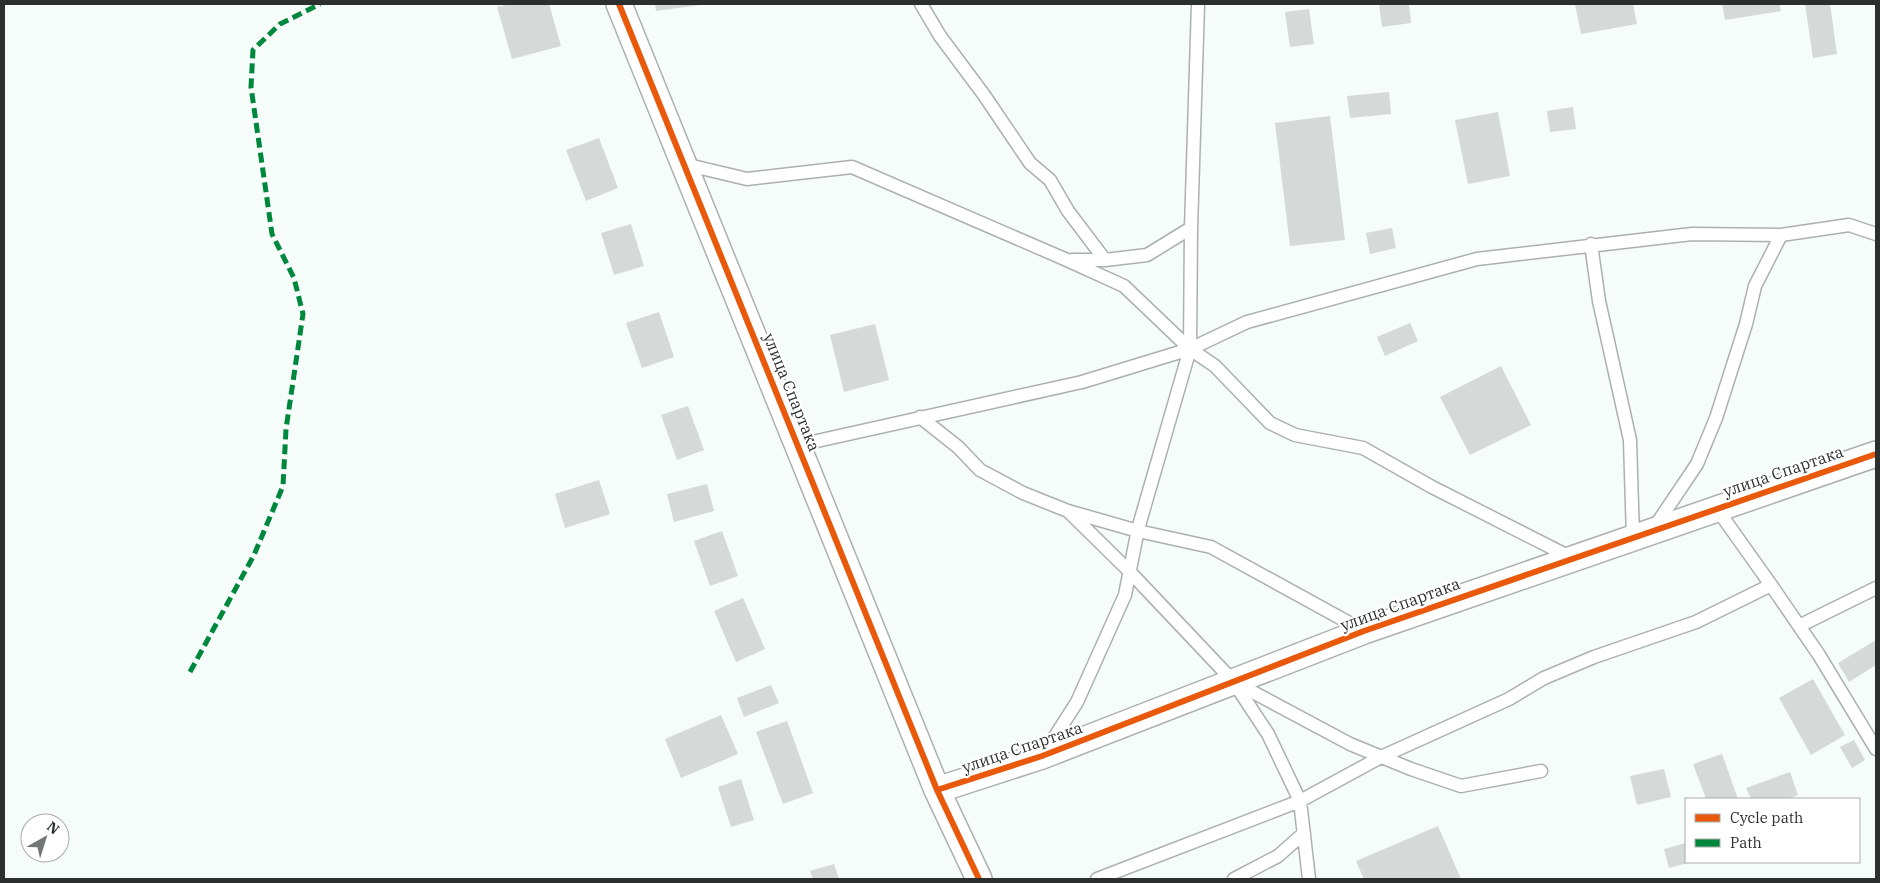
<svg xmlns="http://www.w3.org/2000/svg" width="1880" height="883" viewBox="0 0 1880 883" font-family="'IBM Plex Serif',serif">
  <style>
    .building { fill: #d5d9d7 }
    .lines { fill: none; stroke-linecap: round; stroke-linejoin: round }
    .service-casing { stroke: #acb0ae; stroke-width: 15 }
    .minor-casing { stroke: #acb0ae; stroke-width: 28 }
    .service { stroke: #fefffe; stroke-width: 12 }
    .minor { stroke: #fefffe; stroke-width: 25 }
    .quiet { stroke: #00873e; stroke-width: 5; stroke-dasharray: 10 5; stroke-linecap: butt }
    .cycleway-casing { stroke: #fff; stroke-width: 9 }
    .cycleway { stroke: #e8590c; stroke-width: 6 }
    .labels { text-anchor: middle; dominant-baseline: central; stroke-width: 4.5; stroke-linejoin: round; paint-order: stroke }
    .street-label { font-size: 16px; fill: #2b2f2e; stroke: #fff }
  </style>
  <rect width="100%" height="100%" fill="#f6fcf9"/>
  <path class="building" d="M510,4h39l12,42 -49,13 -15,-52z
    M655,4h45v1l-44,6z
    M1379,4h30l2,19 -29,4z
    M1575,4h58l4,20 -56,10z
    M1722,4h57l2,7 -56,9z
    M1805,4h25l7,50 -24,4z
    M1309,9l5,35 -24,3 -5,-35z
    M1389,92l2,22 -41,4 -3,-22z
    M1573,107l3,22 -26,3 -3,-21z
    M1498,112l12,64 -42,8 -13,-64z
    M1330,116l15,124 -55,6 -15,-123z
    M599,138l19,50 -32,13 -20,-51z
    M631,224l13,42 -30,9 -13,-42z
    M1392,228l4,20 -26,6 -4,-21z
    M659,312l15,45 -32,11 -16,-45z
    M1410,323l8,18 -33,15 -8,-19z
    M875,324l14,56 -45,12 -14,-57z
    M1501,366l30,59 -61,30 -30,-58z
    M688,406l16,44 -27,10 -16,-45z
    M599,480l11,34 -45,14 -10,-34z
    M707,484l7,27 -40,11 -7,-28z
    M722,531l16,45 -28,10 -16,-45z
    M743,598l22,51 -29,13 -22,-51z
    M1876,640v25l-27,17 -11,-19z
    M1813,679l32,56 -34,20 -32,-57z
    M771,685l8,18 -35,14 -7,-19z
    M721,715l17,39 -57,24 -16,-39z
    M787,721l26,72 -30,11 -27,-72z
    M1854,740l11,20 -13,8 -12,-21z
    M1722,754l16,45h-32l-13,-35z
    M1664,769l7,28 -34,8 -7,-29z
    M1790,772l8,23 -10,4h-37l-5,-11z
    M741,779l13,41 -23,7 -13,-40z
    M1438,826l23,53h-97l-8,-18z
    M1686,843v19h5l-22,6 -5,-19z
    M834,864l5,15h-26l-3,-8z"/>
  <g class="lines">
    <g class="service-casing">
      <path id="service" d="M921,4l19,32 44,59 46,68 20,17 18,31 37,49
        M684,164l63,15 105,-12 215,93 57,26 66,63 25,17 55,57 25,12 68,13 69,39 142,72
        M1591,244l8,57 31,139 3,98
        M1072,260h33l42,-5 44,-27
        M920,417l38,30 22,23 43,23 45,18 70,20 73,16 153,84
        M799,445l283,-63 108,-33 57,-27 230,-63 215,-25 89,1 68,-10 27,9
        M1068,511l62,61 104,110 116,62 61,25 50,17 80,-15
        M1654,528l43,-64 19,-46 30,-94 9,-38 26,-51
        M1771,585l48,70 57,94
        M1799,626l77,-38
        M1235,684l33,50 32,67 9,78
        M1045,752l32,-50 48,-107 13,-66 52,-180 1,-121 7,-224
        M1097,879l203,-78 81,-44 128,-58 35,-21 50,-21 102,-35 75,-37 -54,-76
        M1234,879l44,-23 26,-23"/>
    </g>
    <g class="minor-casing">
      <path id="minor" d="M619,4l318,786 42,89
        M937,790l105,-34 322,-125 512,-177"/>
    </g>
    <use href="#service" class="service"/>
    <use href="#minor" class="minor"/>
    <path class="quiet" d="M190,672l64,-117 29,-69 3,-57 17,-115 -9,-36 -22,-44 -21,-147 2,-37 27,-26 40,-20"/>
    <g class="cycleway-casing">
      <path id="cycleway" d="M619,4l318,786 42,89
        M937,790l105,-34 322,-125 512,-177"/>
    </g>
    <use href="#cycleway" class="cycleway"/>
  </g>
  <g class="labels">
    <g class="street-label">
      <text transform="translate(792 392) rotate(68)">улица Спартака</text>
      <text transform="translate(1783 471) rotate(-19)">улица Спартака</text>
      <text transform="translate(1400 604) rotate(-20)">улица Спартака</text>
      <text transform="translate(1022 747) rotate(-19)">улица Спартака</text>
    </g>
  </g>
  <rect width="1880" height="883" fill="none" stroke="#2b2f2e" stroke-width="10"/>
  <rect x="1685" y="798" width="175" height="65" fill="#ffffff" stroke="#aaacab"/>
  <rect x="1695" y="814" width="25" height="8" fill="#e8590c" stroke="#aaacab"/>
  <text x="1730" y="823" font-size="15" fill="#2b2f2e">Cycle path</text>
  <rect x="1695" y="839" width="25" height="8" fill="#00873e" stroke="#aaacab"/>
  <text x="1730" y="848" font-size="15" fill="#2b2f2e">Path</text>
  <g transform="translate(45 838) rotate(39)"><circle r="24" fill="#ffffff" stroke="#aaacab"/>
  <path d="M0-4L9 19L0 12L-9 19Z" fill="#727775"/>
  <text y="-8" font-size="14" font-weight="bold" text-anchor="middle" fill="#2b2f2e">N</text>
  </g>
</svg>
